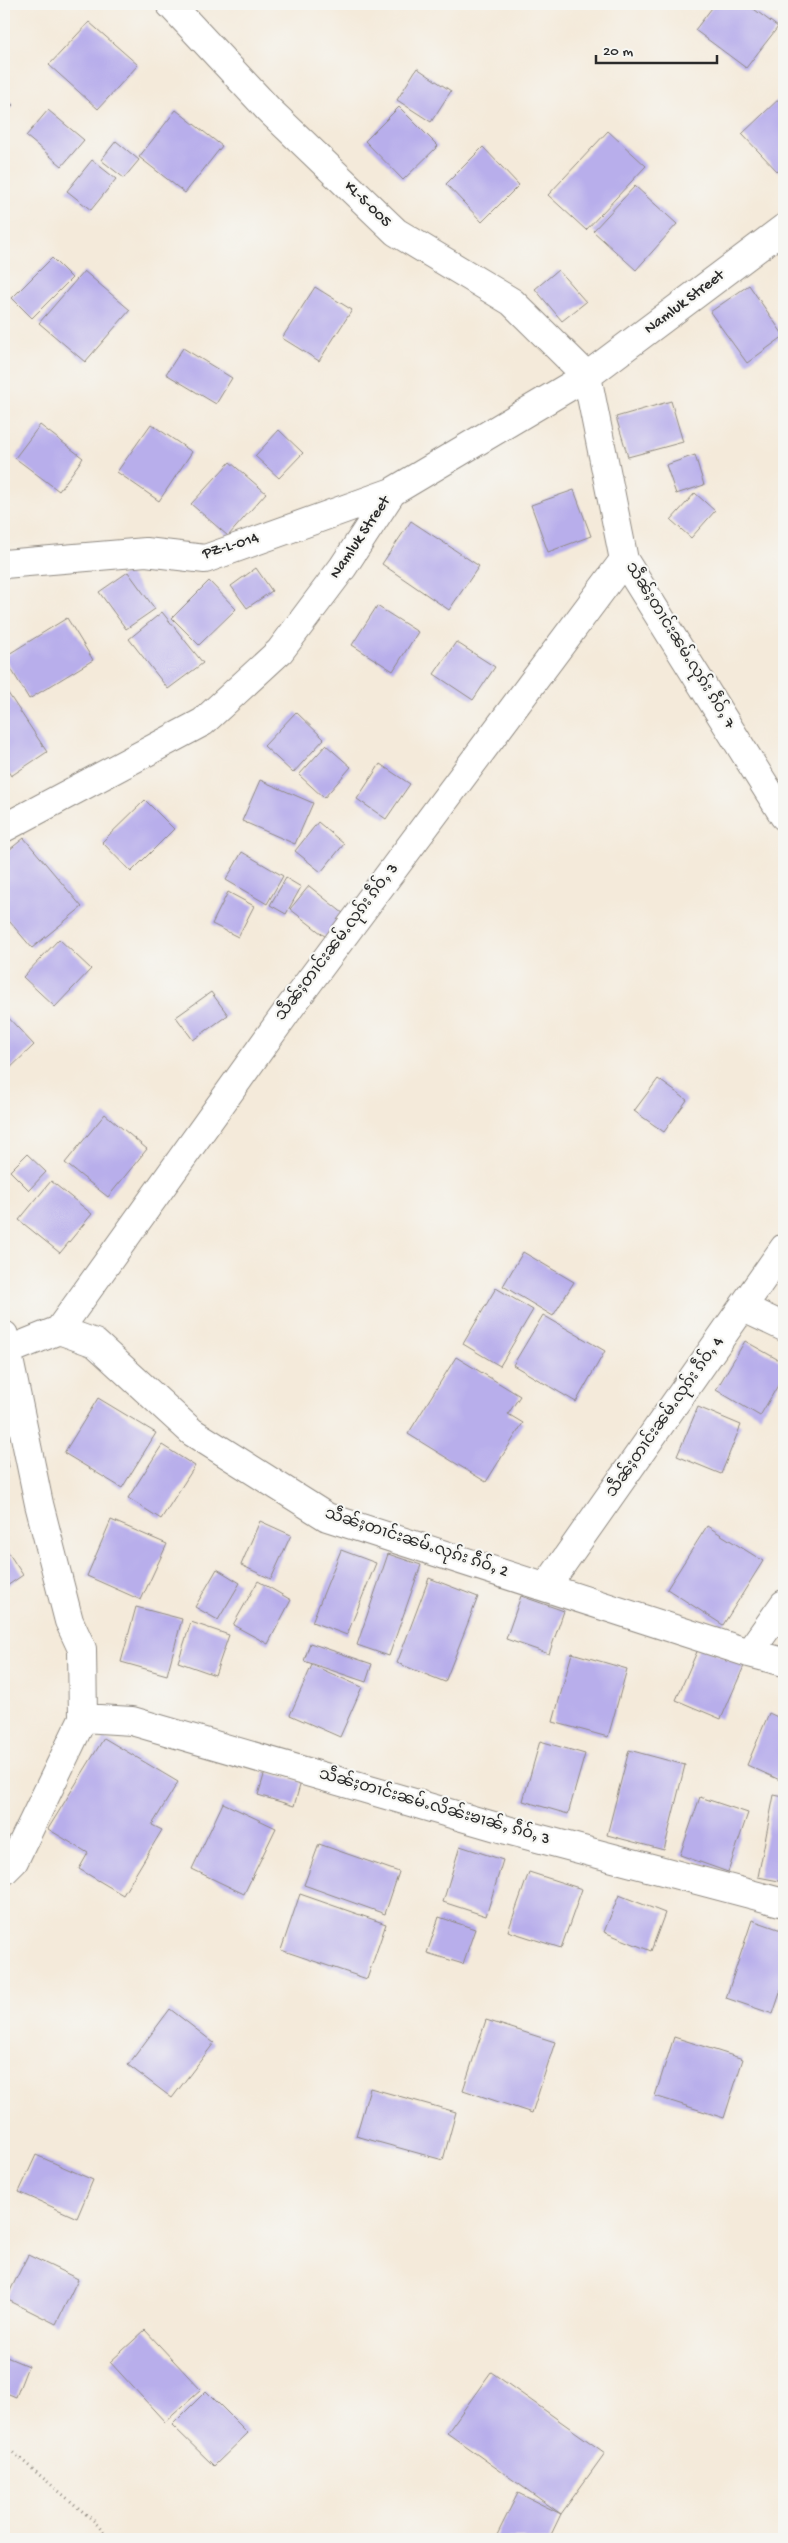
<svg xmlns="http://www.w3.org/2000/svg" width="788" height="2543" viewBox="0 0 788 2543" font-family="'Gochi Hand','Noto Sans Myanmar',sans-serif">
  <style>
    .building { fill: #b8aeeb }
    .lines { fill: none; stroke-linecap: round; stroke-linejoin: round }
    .street-casing { stroke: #908a82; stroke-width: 30 }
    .path { stroke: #908a82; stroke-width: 3; stroke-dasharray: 1 4; stroke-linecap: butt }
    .street { stroke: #fff; stroke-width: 28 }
    .labels { text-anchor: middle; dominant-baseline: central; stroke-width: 4.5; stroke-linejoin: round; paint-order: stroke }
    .street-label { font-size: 16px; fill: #2b2b2b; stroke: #f6f6f2 }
  </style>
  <rect width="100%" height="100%" fill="#f6f6f2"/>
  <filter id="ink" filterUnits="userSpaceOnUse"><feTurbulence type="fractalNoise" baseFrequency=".02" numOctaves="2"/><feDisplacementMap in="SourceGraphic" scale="10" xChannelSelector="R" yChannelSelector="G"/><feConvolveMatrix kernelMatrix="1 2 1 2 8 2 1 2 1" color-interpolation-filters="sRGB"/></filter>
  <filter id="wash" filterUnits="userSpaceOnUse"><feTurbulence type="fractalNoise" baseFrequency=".0096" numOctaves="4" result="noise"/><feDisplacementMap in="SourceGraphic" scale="20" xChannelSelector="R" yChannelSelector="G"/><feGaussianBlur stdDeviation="1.12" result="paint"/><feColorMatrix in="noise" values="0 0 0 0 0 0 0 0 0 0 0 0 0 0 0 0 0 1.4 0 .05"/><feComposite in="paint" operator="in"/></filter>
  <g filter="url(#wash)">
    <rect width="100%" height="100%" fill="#f4eada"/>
    <g id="blocks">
      <path class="building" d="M715,4h32l31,23 -32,41 -51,-38z
        M89,22l49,43 -40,44 -49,-44z
        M417,68l34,23 -20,31 -34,-22z
        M4,96l9,9 -9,9z
        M782,96l2,2v69l-6,5 -36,-38z
        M399,107l39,39 -35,34 -38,-39z
        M48,110l36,30 -22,26 -36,-30z
        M176,110l46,36 -37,47 -46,-36z
        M608,131l38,35 -60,64 -38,-35z
        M116,141l23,19 -15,18 -23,-18z
        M483,147l36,38 -37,37 -36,-38z
        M92,160l24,19 -25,31 -24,-19z
        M635,186l42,38 -41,46 -43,-39z
        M52,258l20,20 -40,40 -20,-20z
        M558,270l28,32 -24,19 -27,-32z
        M84,271l46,39 -45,52 -46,-39z
        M749,285l35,51 -37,27 -37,-51z
        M315,287l37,23 -33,51 -37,-23z
        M183,348l49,30 -16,26 -50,-30z
        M671,401l12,41 -55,15 -12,-40z
        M151,424l41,28 -33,49 -42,-29z
        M40,425l43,33 -24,33 -44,-33z
        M279,430l24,23 -24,25 -24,-22z
        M695,455l9,30 -28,9 -10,-29z
        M230,462l36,31 -38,43 -37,-32z
        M574,490l17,46 -43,16 -17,-47z
        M695,493l20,18 -24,27 -20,-18z
        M411,521l68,45 -30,44 -67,-46z
        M256,568l16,23 -25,17 -16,-22z
        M128,572l27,37 -29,20 -27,-37z
        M209,581l27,28 -37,36 -27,-27z
        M377,606l41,26 -25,39 -41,-26z
        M162,612l41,51 -35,26 -39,-50z
        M67,618l26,42 -64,39 -25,-42z
        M456,642l39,25 -22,33 -39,-26z
        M4,687l43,65 -36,24 -7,-11z
        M296,712l28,27 -31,34 -29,-27z
        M326,745l25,22 -27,31 -25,-23z
        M380,764l30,20 -24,35 -29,-20z
        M260,780l53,23 -18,41 -53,-23z
        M145,800l29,29 -43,43 -29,-30z
        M318,822l26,22 -23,28 -26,-21z
        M24,838l58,69 -50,41 -28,-33v-61z
        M242,852l41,24 -16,28 -41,-24z
        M286,878l15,9 -15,27 -16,-9z
        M309,886l35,28 -18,23 -36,-28z
        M228,892l26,14 -16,31 -26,-13z
        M59,939l32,30 -36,38 -32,-30z
        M211,992l17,23 -35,25 -17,-23z
        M4,1013l30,32 -30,29z
        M658,1079l29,21 -23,32 -30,-21z
        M105,1114l42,35 -39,48 -43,-34z
        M27,1154l19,18 -17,18 -19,-19z
        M51,1181l41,33 -32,39 -41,-33z
        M523,1252l51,30 -21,34 -50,-30z
        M496,1288l37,22 -33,56 -37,-22z
        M543,1315l62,36 -29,51 -63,-37z
        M745,1341l39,22v12l-24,41 -44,-26z
        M456,1357l64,39 -12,18 15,9 -37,59 -78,-48z
        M98,1398l58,35 -34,55 -58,-35z
        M698,1407l43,18 -20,49 -44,-18z
        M4,1441l5,26 -5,1z
        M162,1445l33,21 -34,53 -33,-21z
        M111,1520l56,24 -26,56 -54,-24z
        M260,1521l31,14 -20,44 -30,-14z
        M707,1526l56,35 -40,64 -56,-36z
        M4,1546l19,29 -19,13z
        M341,1550l35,13 -29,72 -35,-13z
        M388,1554l33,11 -32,91 -32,-11z
        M217,1569l23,14 -22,37 -23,-13z
        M429,1578l49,19 -33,85 -48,-19z
        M258,1581l33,19 -23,44 -35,-19z
        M521,1596l43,15 -15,43 -43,-15z
        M136,1607l46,12 -15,56 -46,-13z
        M191,1622l38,13 -14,40 -37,-13z
        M310,1643l62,21 -6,18 -62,-21z
        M699,1647l45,19 -23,53 -45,-19z
        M572,1653l55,16 -19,68 -55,-15z
        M312,1665l50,22 -22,50 -50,-22z
        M769,1713l15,7 -2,61 -35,-16z
        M104,1738l74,44 -26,43 10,5 -39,65 -44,-26 9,-16 -40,-24z
        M540,1741l45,13 -17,60 -45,-13z
        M629,1750l56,15 -21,85 -57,-15z
        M265,1772l36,10 -7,24 -36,-11z
        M774,1795l10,2v85l-26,-5z
        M700,1797l48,16 -20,59 -48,-17z
        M223,1803l53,25 -32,66 -52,-25z
        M319,1844l80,28 -14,42 -81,-29z
        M460,1846l43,14 -17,56 -43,-14z
        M529,1872l53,17 -21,59 -53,-17z
        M300,1894l86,30 -19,55 -86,-29z
        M619,1895l46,18 -14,38 -47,-19z
        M439,1917l36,12 -12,35 -36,-11z
        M752,1920l32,11v50l-11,33 -47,-16z
        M170,2009l44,34 -42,55 -44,-33z
        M486,2020l69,22 -23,71 -69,-23z
        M674,2037l69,22 -19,59 -69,-22z
        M370,2088l86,24 -13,48 -87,-24z
        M36,2155l57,25 -16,38 -58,-26z
        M28,2255l50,24 -22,45 -50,-25z
        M145,2330l56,60 -36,32 -55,-60z
        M4,2356l24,10 -12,31 -12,-5z
        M491,2372l114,81 -44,61 -12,25h-54l23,-46 43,21 -114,-81z
        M206,2391l42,42 -34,33 -42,-41z"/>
    </g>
  </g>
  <g filter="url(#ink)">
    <use href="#blocks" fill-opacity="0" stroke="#908a82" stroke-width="1"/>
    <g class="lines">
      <g class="street-casing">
        <path id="street" d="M170,4l99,106 127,122 116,70 75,74 37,184 160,256
          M4,564l142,-12 59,7 187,-67
          M4,828l199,-106 77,-71 63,-84 49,-75 195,-116 197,-148
          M744,1308l40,19
          M59,1330l232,-324 333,-446
          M4,1335l35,169 30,117 13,28 1,69 -69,143 -10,10
          M7,1351l52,-21 36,13 97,89 135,85 422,136 35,9
          M546,1587l238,-339
          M749,1653l35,-49
          M83,1718l49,3 375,109 277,73"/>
      </g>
      <path class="path" d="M4,2449l6,1 84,71 15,18"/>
      <use href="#street" class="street"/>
    </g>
  </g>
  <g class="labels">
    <g class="street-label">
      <text transform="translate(367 205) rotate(44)">KL-S-005</text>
      <text transform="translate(685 303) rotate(-37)">Namluk Street</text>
      <text transform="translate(361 538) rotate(-56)">Namluk Street</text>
      <text transform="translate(231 547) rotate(-17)">PZ-L-014</text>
      <text transform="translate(679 646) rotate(58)">သဵၼ်ႈတၢင်းၼမ်ႉလုၵ်း ၵဵဝ်ႇ 7</text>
      <text transform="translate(338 943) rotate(-53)">သဵၼ်ႈတၢင်းၼမ်ႉလုၵ်း ၵဵဝ်ႇ 3</text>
      <text transform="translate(666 1418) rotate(-55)">သဵၼ်ႈတၢင်းၼမ်ႉလုၵ်း ၵဵဝ်ႇ 4</text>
      <text transform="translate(416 1544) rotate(18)">သဵၼ်ႈတၢင်းၼမ်ႉလုၵ်း ၵဵဝ်ႇ 2</text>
      <text transform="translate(434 1808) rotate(16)">သဵၼ်ႈတၢင်းၼမ်ႉလိၼ်းၶၢၼ်ႇ ၵဵဝ်ႇ 3</text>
    </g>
  </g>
  <rect width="788" height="2543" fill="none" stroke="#f6f6f2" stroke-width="20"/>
  <path d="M596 55v8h121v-8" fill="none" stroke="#2b2b2b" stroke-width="2.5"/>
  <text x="603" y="55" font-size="15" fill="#2b2b2b" stroke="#f6f6f2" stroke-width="4" paint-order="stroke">20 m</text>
</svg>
